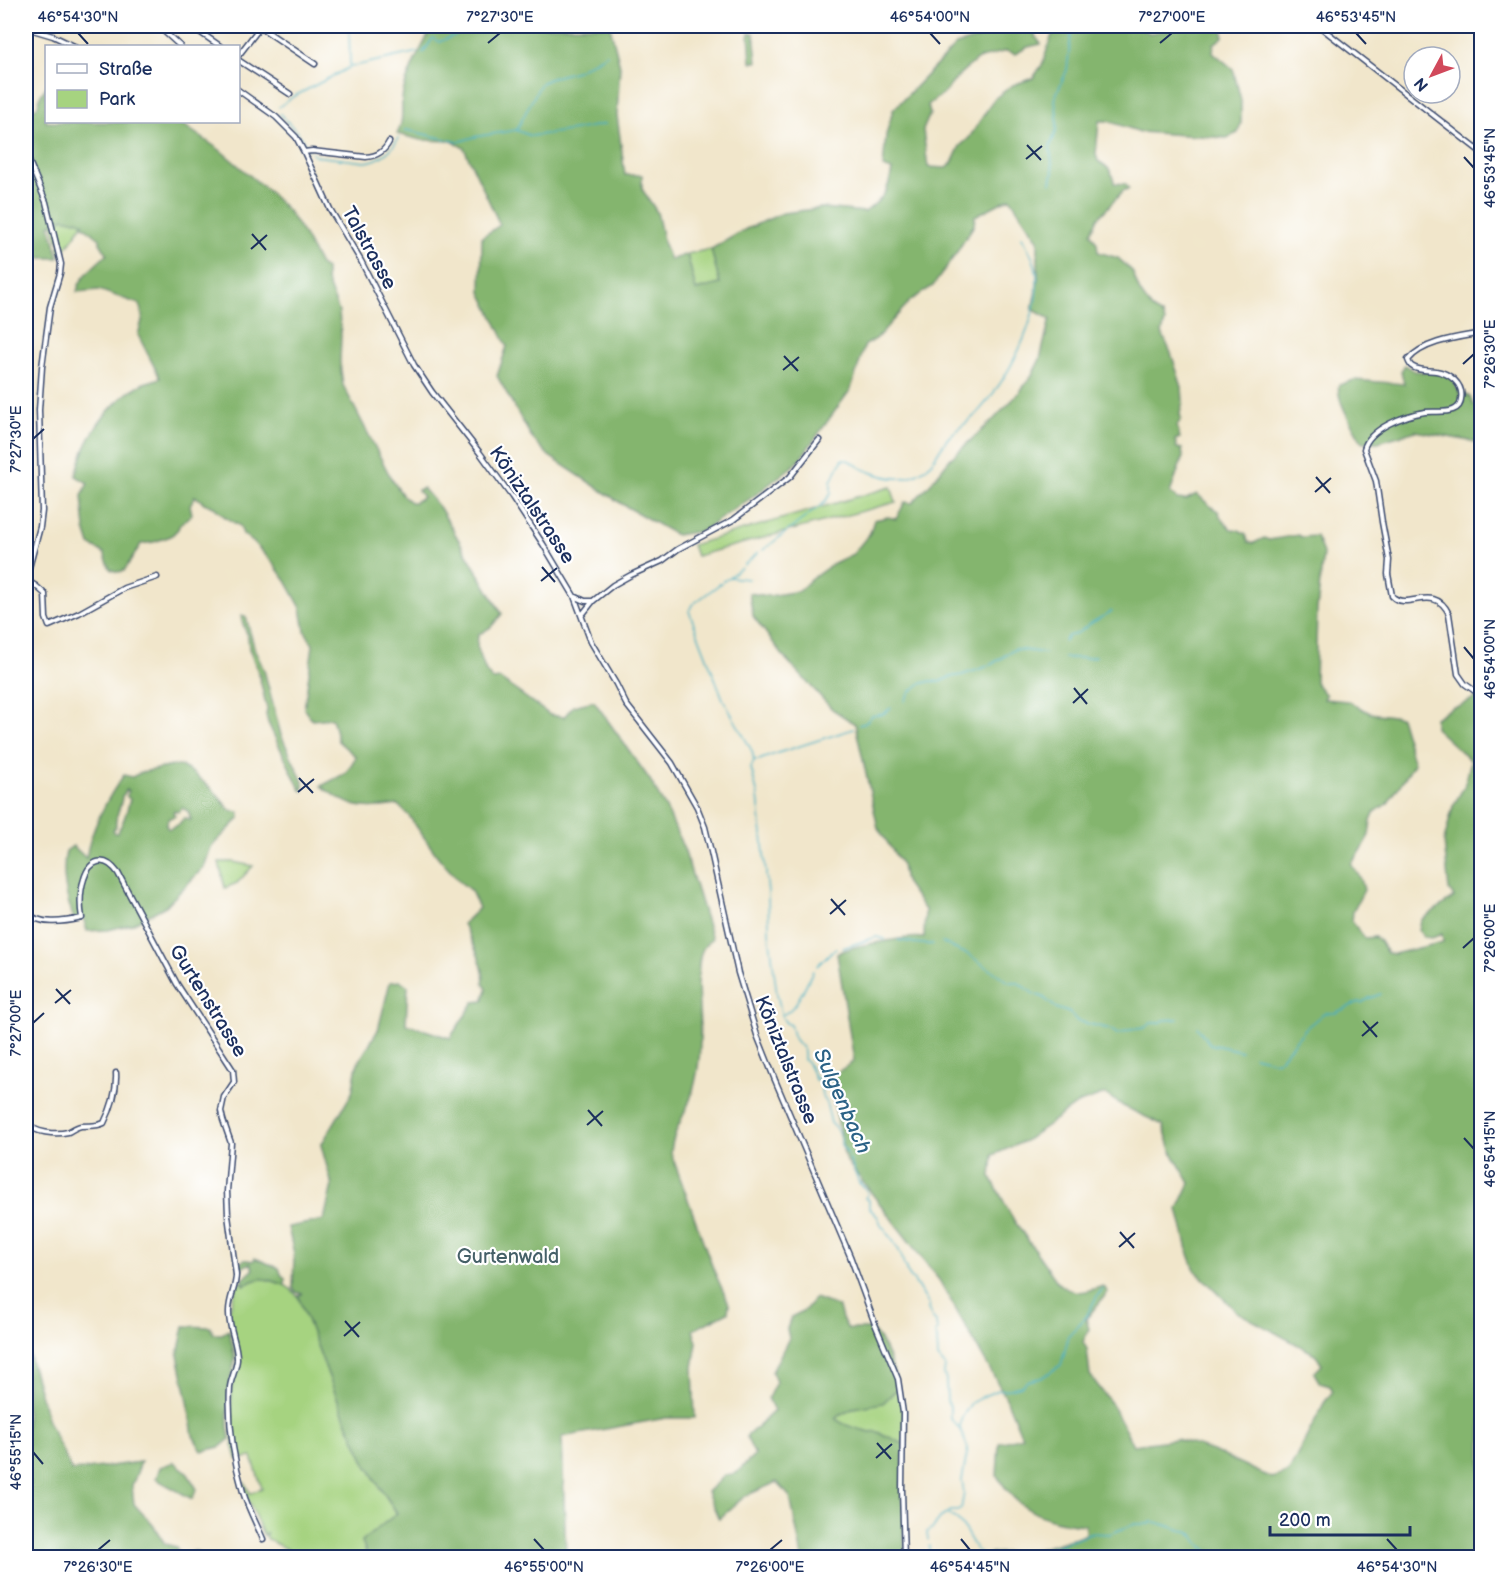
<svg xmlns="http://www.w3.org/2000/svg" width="1507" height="1583" viewBox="0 0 1507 1583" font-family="'Balsamiq Sans',sans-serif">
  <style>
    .green { fill: #a6d380; stroke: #60816f; stroke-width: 1.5 }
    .forest { fill: #84b56e; stroke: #507266; stroke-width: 1.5; fill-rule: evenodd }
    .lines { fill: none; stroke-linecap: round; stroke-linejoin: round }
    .stream { stroke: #44afc2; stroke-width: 1.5 }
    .minor-casing { stroke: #3b4a6e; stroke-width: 7 }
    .minor { stroke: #fff; stroke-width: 4 }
    .rail { stroke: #1b2f5e; stroke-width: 1.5 }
    .ticks { fill: none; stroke: #1b2f5e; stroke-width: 2 }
    .labels { text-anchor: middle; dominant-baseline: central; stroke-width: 4.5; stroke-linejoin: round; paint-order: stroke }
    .street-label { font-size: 20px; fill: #1b2f5e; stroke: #fff }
    .park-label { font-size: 20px; fill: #456068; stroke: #fff }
    .water-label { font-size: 21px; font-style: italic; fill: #2b6286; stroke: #fff }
    .neatline { fill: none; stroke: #1b2f5e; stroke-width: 2 }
    .ticks-label { font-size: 15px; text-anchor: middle; fill: #1b2f5e }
  </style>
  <rect width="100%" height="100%" fill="#fff"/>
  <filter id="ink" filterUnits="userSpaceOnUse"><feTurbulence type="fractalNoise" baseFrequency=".0167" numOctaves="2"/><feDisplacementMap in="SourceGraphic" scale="12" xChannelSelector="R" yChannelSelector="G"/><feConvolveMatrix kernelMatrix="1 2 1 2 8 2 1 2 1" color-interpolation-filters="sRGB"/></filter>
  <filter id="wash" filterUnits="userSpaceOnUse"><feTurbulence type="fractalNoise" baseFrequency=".008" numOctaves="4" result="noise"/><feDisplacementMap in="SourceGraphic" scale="24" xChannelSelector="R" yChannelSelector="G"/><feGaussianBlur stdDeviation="1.35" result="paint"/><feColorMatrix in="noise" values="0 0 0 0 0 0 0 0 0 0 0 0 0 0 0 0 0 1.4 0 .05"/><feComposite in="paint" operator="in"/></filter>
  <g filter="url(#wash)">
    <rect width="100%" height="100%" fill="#f1e6cb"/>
    <path class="green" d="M64,218l12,3 1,-2 7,4 -23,32 -2,-8 3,-8 -2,-1 -2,3 -1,-2 -4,-16z
      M711,249l9,35 -24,6 -9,-36z
      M891,487l5,15 -200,54 -4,-11z
      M219,862h14l20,4 -16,17 -12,5z
      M262,1278c14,4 27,6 35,18h1l46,120 24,52 2,1 4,9 23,36 -35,27 6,16h-70l-11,-8 -20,-10 -2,-3 2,-4 -4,3 -17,-40 -3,-11 2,-1 5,10 12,-4 -10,-32 -15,2 -4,-15 -2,-36 1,-23 6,-24 -9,-45 1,-9 8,-24 4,-2 3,4 10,-6z
      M898,1388l4,11 2,45c-8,-3 -16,-7 -23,-11 -5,-2 -10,0 -15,-2 -9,-2 -25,-6 -31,-13l19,-10 29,-6z"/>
    <path class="forest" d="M430,26h180l10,40 -3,49 8,60h17v14l15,23 7,32 6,16 17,-6 9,36 24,-6 -9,-35 35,-20 37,-16 39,-5 43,4c18,-14 23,-19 27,-42l-9,-3 3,-32 7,-25 63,-65 37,-11 2,-8h40v10l6,8 -13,3 -13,7 -9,-3 -28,8 -18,15 -14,17 -18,14 2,9 -7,16 5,37 18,1 6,-5 8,-17 9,-8 25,-39 19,-14 20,-7 9,-13 13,-39h79l16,7 41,-7h27l5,5v6l-9,7 -1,8 20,17 8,31v23l-3,10 -11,5 -87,-6 -32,-11h-9l-3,33 2,7c10,6 15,10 16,22l12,1 3,5 -5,1 -26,28 -7,15 6,10 1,9 20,6 14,13 8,21 12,17 10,6 3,7 -3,11 9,20 11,34 1,15 -3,11 1,6 -4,7 3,12 -5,2 2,8 5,1 1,8 -13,36 7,6 8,1 12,-6c7,6 13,13 21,17l3,7 10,11 8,1 7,4 2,8 6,1 10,-5 5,2 29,-5 3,2 15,-1 7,17 -6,57 -2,72 11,13 -2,4 24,2 22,12 30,4 14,47 -26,39 -13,9 -4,9 -2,14 -6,13 -12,16 10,15 3,11 -11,21 -1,11 13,16 10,-1 4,3 8,13 7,1 49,-12 -1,-8 -10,4 -8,-1 -5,-6 2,-11 33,-23 -5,-7 -5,-49 9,-35 11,-19 7,-26 -36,-33v-10l18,-11 6,-1 20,-10 2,2v859h-493l1,-3 46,-4 44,-13 6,-3v-9c-24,-2 -52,-8 -70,-26 -7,-7 -12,-15 -18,-23l2,-33 23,-6 -17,-41 -66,-116 -94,-121 -16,-81 25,-17 -17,-107c13,-8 29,-9 43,-12 15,-2 28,-6 44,-4l1,-28 -20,-28 -3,-17 -24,-37 -23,-104 -23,-15 -48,-52 -31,-41 -4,-23 20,3 30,-5 11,-11 24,-17 19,-9 17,-21 4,-13 14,-3 8,2 9,-17 7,1 19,-20 19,-24 44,-40 24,-25 13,-17 9,-18 10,-40 -18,-10 6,-28v-41l-28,-42 -35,18 -1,9 -19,30 -22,31 -22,14 -35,39 -11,6 -14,44 -53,73 -44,34 -52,35 -26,4 -54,-31 -73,-48 -17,-18 -35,-62 10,-30 -26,-54 1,-55 18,-12 -36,-77 -12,-7 -31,-1 -24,-6c8,-14 3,-28 6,-42 3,-12 9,-25 14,-36 5,-10 12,-19 13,-30zM1105,1094l18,12 40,19 9,28 18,30 -12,26 11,45 6,16 42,42 78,42 7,11 -8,8 6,10 10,3 3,5 -9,12 -36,70 -16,5 -57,-26 -38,-13 -44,6 -22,-42 -21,-28 -3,-26 -4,-7 6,-13 -3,-10 22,-27 -5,-6c-16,6 -31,10 -45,-3l-45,-64 -22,-42 2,-22 32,-14 52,-37z
      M749,33h5l3,29h-6z
      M46,87v35h133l41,28 47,40 21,21 13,19 19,35 6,4v10l13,33 2,23 -1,28 3,22 48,93 12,18 7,6h5l8,-5 -5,-7 5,-2 17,20 62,106 -11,13 -13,8 -1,11 9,26 7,8 7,-1 50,36 14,2 9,-11 21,-5 56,79 19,34 16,38 27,87c-7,5 -11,11 -12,19 -5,25 1,57 0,84 0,18 -3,37 -9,55 -6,18 -19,36 -20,56l43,118 15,33 -1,8 -35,18 4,12 -4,26 2,50h-29l-104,19 4,120h-198l-6,-16 35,-28 -23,-35 -4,-9 -2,-1 -24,-52 -46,-120 4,-2 -6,-2 -3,-4 1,-34 -6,-27 36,-7 8,-35 -11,-40 31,-52 5,-28 21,-35 12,-48 11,-1 7,5 -2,38 44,14 24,-36 9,-1 4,-12 -4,-6c4,-15 -13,-45 -20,-59l16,-16 -8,-17 -12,-10 -21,-24 -29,-41 -11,-11c-39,5 -45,4 -77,-19l25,-13 10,-16 -18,-16 -6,-23 -20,2 -8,-11 9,-64 -8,-14 -4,-23 -15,-27 -14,-19 -18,-19 -11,-9 -3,-8 -14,-8 -12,-11 -10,-4 -9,-7 -5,9 2,9 -12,10 -2,5 -7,7 -17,6 -13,2 -17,27 -7,1 -7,-3 -6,-16 -14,-8 -5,-16 -3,-33 6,-13 -12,-7c8,-36 30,-71 62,-90 6,-4 15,-5 22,-8l-22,-43 5,-18 -4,-13 -40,-14 -22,2c2,-15 20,-28 30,-38l-7,-11v-4l-18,-14 2,-2 -7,-3 -1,1 -12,-3 -14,7 9,33h-33v-143l12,-9 2,-10z
      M1405,365l9,6 26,2 12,6 6,11 12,7 3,8 8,3v35l-65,-12 -38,11h-16c-7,-13 -27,-42 -23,-57l15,-5 50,4 -3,-13z
      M242,616l4,1 9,33 9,20 17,65 22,47v9l-2,-1 -3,-5 -30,-62 -2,-8 1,-6 -9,-38 -9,-22 -1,-11 -6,-17z
      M173,766h8l12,7 20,17 17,20 9,2 1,6 -29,29 -7,20 -38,39 -34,18 -24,6 -21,1 -4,-14 -9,2c-8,-20 -13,-46 -8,-68l7,-5 13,12c4,-27 22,-62 38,-83l8,2 10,-5zM126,790h2l-1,7 3,2c-3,13 -6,23 -13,34h-3l-1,-2 3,-5c-2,-9 6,-20 6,-30l2,-2zM182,808l6,3 3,9 -7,-2 -6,7 -9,4 -3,-3 2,-7 7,-3 -2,-4 1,-1 4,1z
      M255,1258l24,10 2,6 4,5v6c-18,-6 -23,-10 -41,0l-1,-6 11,-10 -3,-5 -5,1 -7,6 -1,-5c4,-7 7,-7 15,-5z
      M815,1298l24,9 3,12 6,10h23c16,15 21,38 27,59l-15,15 -29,5 -19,10c6,6 23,11 32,13 9,3 0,-1 10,1 3,0 21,10 27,12l-2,35 3,78h-103l-12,-60 -13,-15 -32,14 -26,23 -12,-27 18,-17 10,-1 20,-19 -9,-18 28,-26 -6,-13 8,-16 -4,-10 17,-34 -2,-9 4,-12 14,-7z
      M184,1326l26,1 4,7h8l7,-4 6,29 -7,33v34l2,13 -10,8 -18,4 -9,-15 -5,-35 -10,-46z
      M26,1345l22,76 24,50 69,-9 -9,24 2,18 19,21 12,19 11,3 5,10 14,-6 9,6h-178z
      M174,1462l12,9 11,18 -5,10 -36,-20 4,-12z"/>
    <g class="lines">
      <path class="stream" d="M349,26l1,41
        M423,53l10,-15 6,4 38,-16h14
        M279,107l12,-9 59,-31 68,-15
        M280,114l17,18 12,18
        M517,129l24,-46 13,-6 23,-6 30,-17
        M404,131l2,-1 52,12 16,-5 42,-7 15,6 44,-6 30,-6
        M312,153l3,3 50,6c14,-1 28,-12 33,-24
        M1051,183l2,-11 -3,-25 7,-18v-15l-2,-13 1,-6 11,-25 5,-44
        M763,550l61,-47 7,-10v-12l12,-22c9,1 12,6 20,10 14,6 33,13 48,7 23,-8 23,-21 37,-38 9,-10 22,-16 31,-27 29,-32 58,-87 58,-131 0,-16 -7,-29 -15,-43
        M744,565l14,-12
        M730,576l11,-8
        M748,579l-19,-2 -37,28 -3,6 34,88 29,52 2,9 -3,8 7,28 10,97 1,40 8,61 5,23 4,6 4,2c2,5 2,12 6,16 6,8 9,6 8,19l4,3c2,6 6,10 7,17l4,-2 3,11 -1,2 6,15 4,17 4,4 6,11v8l5,5 13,32c5,3 7,6 9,11l-3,4 4,2v8l9,9 4,10 4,2v3c8,9 16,21 18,33l3,3v4l3,5 4,4 15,24 -1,4 4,9 4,4 1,9 -2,2 2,5 1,20 7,8 -1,8 2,7 1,20 3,5v12l10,11 8,19 -6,32 2,13 -3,16 -4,2h-6l-11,7 -7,10 -6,4 1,8
        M1064,641l4,-5c10,-2 14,-6 22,-12 7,-5 15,-8 22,-13
        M1064,658h24l8,-2
        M905,701l5,-9 10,-8 11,-3 8,1 11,-5 12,-2 21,-7 9,-4 23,-15 30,4
        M859,725l6,-2 7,-7 11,-2 8,-6
        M754,760h5l19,-7 75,-24
        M898,940c12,2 22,5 35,4
        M942,943c9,2 15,9 24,10l43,29h8l17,12 9,3 13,11 14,5 7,8 33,8 7,5 13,-4 14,-2 7,-5h9l4,-3 14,-1
        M843,948l33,-11 9,2
        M817,966l15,-15 4,-2
        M781,1015c15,-3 25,-32 32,-44
        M1197,1027l13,17 31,7
        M1254,1056l21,5 5,-2 26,-31 18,-15h11l24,-11 2,1 9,-5 11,-4
        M1086,1317l11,-21 6,-7
        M960,1429l1,-10 10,-16 15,-8 13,-5 11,-1 11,-3 6,-5 14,-3 20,-13 8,-30 16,-17
        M948,1515c17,5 21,28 33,40
        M929,1546v12
        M988,1557h9l6,-3 2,2 14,-1 11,-3h8l44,-15 7,-4 20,1 26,-10h15l1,-2c9,0 19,5 27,7 2,1 8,2 10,2 4,2 7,7 10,11 6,8 14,12 23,16"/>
    </g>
  </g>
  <g filter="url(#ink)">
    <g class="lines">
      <g class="minor-casing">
        <path id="minor" d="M117,26l2,1
          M158,26l22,20
          M191,26l29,20
          M1319,26l163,127
          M260,27l55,37
          M26,28l27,8 21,10
          M238,56l23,-30
          M238,60l52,34
          M238,90l38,27 20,20 8,15 26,57 31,52 53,104 18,27 48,61 32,44 31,47 31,52 17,46 25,42 10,20 46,59 25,44 8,20 6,25 27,121 19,62 18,45 75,176 25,68 23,55 5,34 -1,77 2,68
          M304,152l8,-1 54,6c11,-1 18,-5 23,-15
          M26,154l20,48 15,62 -1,9 -10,34 -8,60 -3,43 3,101 -2,16 -14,52
          M1482,333c-22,4 -59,8 -74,27 2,4 1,5 5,7 6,4 16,3 23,4 13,2 28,13 25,28 0,5 -3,9 -8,11 -8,3 -19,1 -28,2 -19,3 -56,16 -61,37l12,32 6,41 7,38 -1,14 4,22c15,16 42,-14 57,18l9,60 7,10 17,12
          M26,580l10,6 9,8 1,24 3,8 30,-13 45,-25 33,-11
          M574,596l11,5h7
          M582,615l11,-14 20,-16 18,-10 31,-14 16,-12 55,-29 57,-43 29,-37
          M26,912c13,14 38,10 56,6 -2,-12 -2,-27 2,-39 6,-20 21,-24 34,-6l59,111 56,86 1,12 -10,15 -3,14 2,9 8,23 -4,48 1,24 8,60c0,12 -7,23 -7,36 -1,17 9,33 8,49 -1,10 -6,18 -7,27 -2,36 3,71 13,105 5,16 13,31 20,47
          M26,923l2,15 -2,13
          M26,1041l1,11 -1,30
          M26,1102l1,21c7,10 29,12 41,9 4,-2 8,-5 13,-6 9,-1 15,1 23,-3 8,-16 13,-32 12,-50"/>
      </g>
      <use href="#minor" class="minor"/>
      <path class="rail" d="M233,1558l10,-4"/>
    </g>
  </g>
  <path class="ticks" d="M78,33l10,11M930,33l10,11M1356,33l10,11M488,43l12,-10M1160,43l12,-10M1027,145l14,15M1464,157l10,11M1026,159l16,-13M252,234l14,16M251,249l16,-14M784,356l14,15M1463,364l11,-10M783,370l16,-13M33,439l11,-10M1316,477l14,16M1315,492l16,-14M542,567l13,15M541,581l16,-13M1464,647l10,12M1074,688l13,16M1073,703l15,-14M299,778l14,15M298,792l16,-13M831,899l14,16M830,914l16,-14M1463,948l11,-10M56,989l14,15M55,1003l16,-13M1363,1021l14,16M33,1023l11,-10M1362,1036l16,-14M588,1110l14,16M587,1125l16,-14M1464,1138l10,11M1120,1232l14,16M1119,1247l16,-14M345,1321l14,16M344,1336l16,-14M877,1443l14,16M33,1452l10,12M876,1458l16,-14M534,1539l10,11M961,1539l9,11M1387,1539l10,11M98,1550l12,-10M770,1550l12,-10"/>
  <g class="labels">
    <g class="street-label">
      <text transform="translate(369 248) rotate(61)">Talstrasse</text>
      <text transform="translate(532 505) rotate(56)">Köniztalstrasse</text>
      <text transform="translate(208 1001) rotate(58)">Gurtenstrasse</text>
      <text transform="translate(786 1060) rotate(68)">Köniztalstrasse</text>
    </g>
    <g class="park-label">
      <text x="508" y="1257">Gurtenwald</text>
    </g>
    <g class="water-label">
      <text transform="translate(842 1101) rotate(66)">Sulgenbach</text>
    </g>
  </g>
  <rect width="1507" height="1583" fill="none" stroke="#fff" stroke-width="66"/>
  <rect x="45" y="45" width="195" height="78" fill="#ffffff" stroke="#a4acbf" stroke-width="1.5"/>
  <rect x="57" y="64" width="30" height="9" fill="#ffffff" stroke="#a4acbf" stroke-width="1.5"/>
  <text x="99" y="75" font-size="18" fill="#1b2f5e">Straße</text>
  <rect x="57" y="90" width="30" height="18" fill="#a6d380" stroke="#a4acbf" stroke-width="1.5"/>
  <text x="99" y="105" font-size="18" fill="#1b2f5e">Park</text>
  <g transform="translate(1432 75) rotate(229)"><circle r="28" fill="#ffffff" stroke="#a4acbf" stroke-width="1.5"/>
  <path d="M0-4.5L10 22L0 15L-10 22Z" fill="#d1495b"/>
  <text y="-9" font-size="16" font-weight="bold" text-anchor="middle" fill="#1b2f5e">N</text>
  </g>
  <path d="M1270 1526v9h140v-9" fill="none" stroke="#1b2f5e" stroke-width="3"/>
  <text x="1279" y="1526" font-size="18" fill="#1b2f5e" stroke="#ffffff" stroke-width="4.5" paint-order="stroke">200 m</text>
  <rect x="33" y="33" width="1441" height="1517" class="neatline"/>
  <g class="ticks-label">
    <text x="78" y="22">46°54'30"N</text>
    <text x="500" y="22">7°27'30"E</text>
    <text x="930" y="22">46°54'00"N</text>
    <text x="1172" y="22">7°27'00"E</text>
    <text x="1356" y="22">46°53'45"N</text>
    <text transform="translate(1490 168) rotate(-90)" y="5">46°53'45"N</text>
    <text transform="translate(1490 354) rotate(-90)" y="5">7°26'30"E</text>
    <text transform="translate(16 439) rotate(-90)" y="5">7°27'30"E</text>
    <text transform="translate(1490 659) rotate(-90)" y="5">46°54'00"N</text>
    <text transform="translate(1490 938) rotate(-90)" y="5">7°26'00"E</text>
    <text transform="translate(16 1023) rotate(-90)" y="5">7°27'00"E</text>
    <text transform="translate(1490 1149) rotate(-90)" y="5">46°54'15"N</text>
    <text transform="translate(16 1452) rotate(-90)" y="5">46°55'15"N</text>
    <text x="98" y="1572">7°26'30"E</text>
    <text x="544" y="1572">46°55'00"N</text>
    <text x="770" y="1572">7°26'00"E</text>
    <text x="970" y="1572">46°54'45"N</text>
    <text x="1397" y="1572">46°54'30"N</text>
  </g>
</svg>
